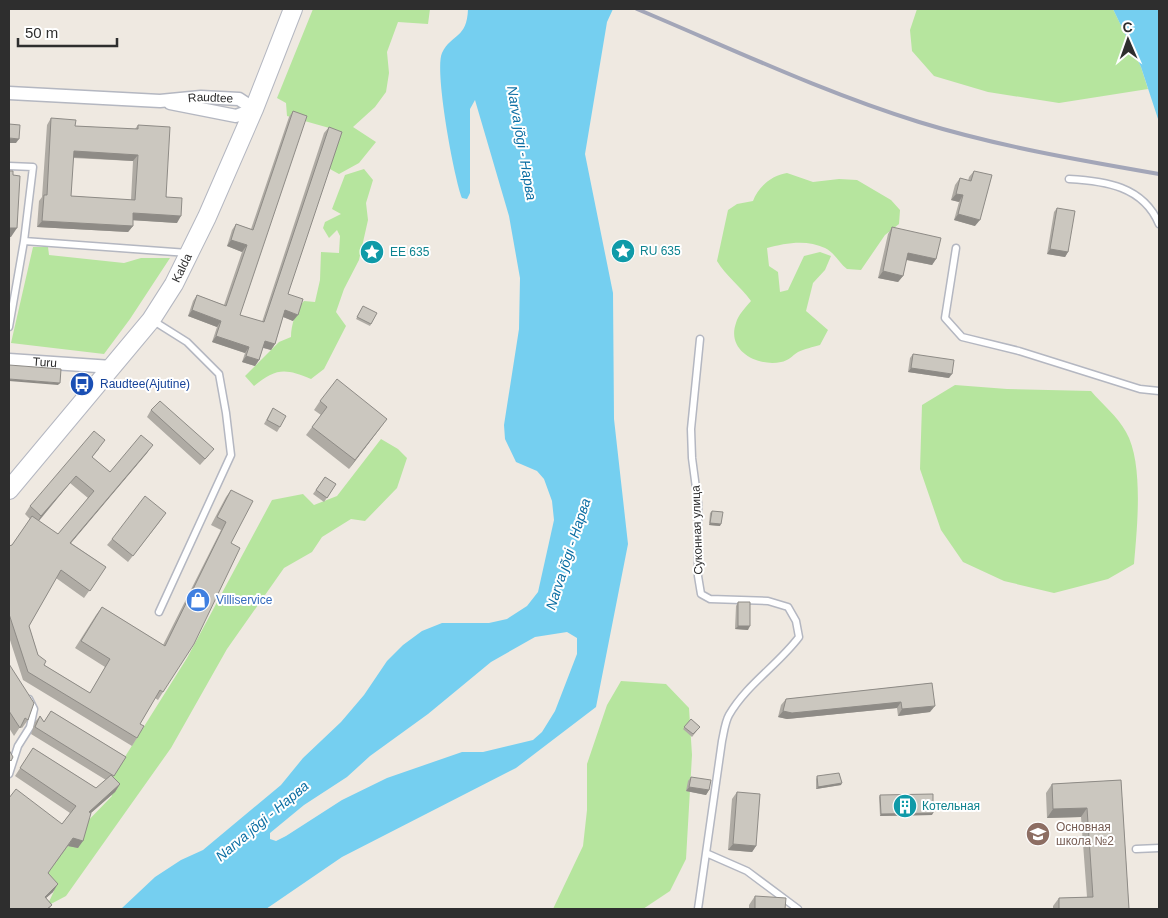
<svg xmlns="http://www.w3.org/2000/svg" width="1168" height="918" viewBox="0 0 1168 918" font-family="Helvetica,sans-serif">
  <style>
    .green { fill: #b6e59e }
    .water { fill: #75cff0; fill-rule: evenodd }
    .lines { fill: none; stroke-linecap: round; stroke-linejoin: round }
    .lane-casing { stroke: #b4b7c1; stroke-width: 9 }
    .street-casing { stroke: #b4b7c1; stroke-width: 15 }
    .secondary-casing { stroke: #b4b7c1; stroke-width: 20 }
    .lane { stroke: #fff; stroke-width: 6 }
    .street { stroke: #fff; stroke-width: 12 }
    .secondary { stroke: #fff; stroke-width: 18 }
    .rail { stroke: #a3a6b8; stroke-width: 4 }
    .wall { fill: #afaba4; fill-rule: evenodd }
    .shaded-wall { fill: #8e8b86 }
    .building { fill: #cbc7bf; stroke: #8e8b86; fill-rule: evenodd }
    .labels { text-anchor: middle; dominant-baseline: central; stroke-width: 4; stroke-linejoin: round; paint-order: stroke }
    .street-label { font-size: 12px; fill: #2e2e2e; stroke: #fff }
    .culture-label { font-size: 12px; fill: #0d838f; stroke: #fff; text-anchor: start }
    .transit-label { font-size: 12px; fill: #164399; stroke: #fff; text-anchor: start }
    .shop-label { font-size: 12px; fill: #366cbe; stroke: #fff; text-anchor: start }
    .education-label { font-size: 12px; fill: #785e54; stroke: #fff; text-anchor: start }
    .water-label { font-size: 14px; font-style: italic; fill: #0d6fa3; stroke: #fff }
  </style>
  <rect width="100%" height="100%" fill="#efe9e1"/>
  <path class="green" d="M313,9h117l-2,15 -30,-2 -11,30 2,21 -3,19 -11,15 -22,20 23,15 -17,21 -20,11 -11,-6 12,-37 -53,-15 -1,-13 -9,-5z
    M917,9h196l28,58 7,22 -89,14 -71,-11 -54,-16 -22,-25 -2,-21z
    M364,169l9,11 -7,23 2,17 -9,40 -15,29 -8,23 10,14 -22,43 -13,10c-26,-11 -35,-11 -57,7l-9,-10 34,-34 12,-5c0,-12 5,-28 13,-36l11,1 5,-22 1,-28 18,1 1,-17 -3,-6 -8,8 -6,-10 2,-6 16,-8 -9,-5 13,-34z
    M787,173l26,9 26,-3 18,1 34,20 9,10 -1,14 -14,11 -24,35 -14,-1c-8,-6 -13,-17 -22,-21 -18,-9 -40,-5 -58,0l2,18 9,6 2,20 8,-2 16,-34 16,-4 11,4 -6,14 -12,13 -7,28 22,19 -8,15c-7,2 -16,4 -22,7 -6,4 -10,9 -17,10 -23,5 -55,-11 -45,-39 2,-8 10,-16 15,-22 -11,-15 -25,-25 -34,-40l11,-51 9,-6 16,-3c5,-14 19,-26 34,-28z
    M33,247h15l1,8 75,8 17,-5h29l-40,61 -26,35 -93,-11z
    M955,385l52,4 84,2c11,13 27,26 35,41 18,31 11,97 8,132l-26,15 -54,14 -50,-12 -41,-19 -22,-32 -21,-61 2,-64z
    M381,439l17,10 9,9 -10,30 -32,33 -14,-2 -29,18 -10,15 -28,16 -57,81 -56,99 -105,148 -19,10 7,-15 -11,-12 37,-50 32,-33 -6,-9 81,-129 85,-158 31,-6 11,11 23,-9z
    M621,681l45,3 23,24 3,47 -6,104 -16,32 -27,18h-90l30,-63 4,-36v-46l20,-59z"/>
  <path class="water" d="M468,9h145l-6,13 -22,132 28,139 1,126 14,125 -32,163 -80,61 -174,89 -76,52h-145l34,-32 26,-17 22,-10 78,-65 22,-27 38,-36 23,-27 23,-34 16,-16 19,-14 20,-8h47l18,-4 20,-13 11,-14 16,-72 -2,-19 -8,-22 -7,-8 -21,-9 -11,-23 -1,-14 15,-96 1,-51 -11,-62 -34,-116 -5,9v84l-3,6 -5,-1c-8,-20 -28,-128 -20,-145 10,-20 25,-14 26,-44zM567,632l10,6v16l-22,57 -13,21 -9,8 -50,12h-21l-75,26 -45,22 -56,36 -10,5 -6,-2v-6l34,-28 43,-28 23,-21 58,-42 63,-52 44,-25z
    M1113,9h46v113l-18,-55z"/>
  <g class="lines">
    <g class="lane-casing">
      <path id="lane" d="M9,166l24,1 -9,74
        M1069,179c36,2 74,7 90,45
        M956,248l-11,70 17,19 57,14 121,38 19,2
        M152,320l35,22 32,32 7,39 5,42 -72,157
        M9,327l15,-86 164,12
        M9,774l9,-28 12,-19 4,-18 -5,-10
        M1136,849l23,-1
        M706,853l41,18 51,38
        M698,909l24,-168c2,-9 3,-19 7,-26 18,-31 49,-50 70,-78l-3,-16 -8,-14 -20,-6 -58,-2 -9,-5 -3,-18v-73l-6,-45 -1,-29 9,-90"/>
    </g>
    <g class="street-casing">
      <g id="street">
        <path id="s1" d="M9,93l151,8 41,-4 38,2 15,10"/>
        <path d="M170,103l66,13 18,-7"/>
        <path id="s2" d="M9,360l103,7"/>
      </g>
    </g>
    <g class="secondary-casing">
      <g id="secondary">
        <path id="s3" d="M9,490l142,-170 23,-36 33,-67 47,-108 39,-100"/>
      </g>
    </g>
    <use href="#lane" class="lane"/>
    <use href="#street" class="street"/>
    <use href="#secondary" class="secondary"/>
    <path class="rail" d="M637,9c93,39 185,83 282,113 78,24 159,38 240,52"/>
  </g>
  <path class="wall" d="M293,111l-53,204 22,7 62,-189 5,-6 -41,167 5,27 -10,-4 -8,27 -4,6 -8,-2 -4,12 -4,6 -13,-4 3,-9 -33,-11 5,-15 -29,-11 5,-15 4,-6 27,10 18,-53 -15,-6 5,-16 4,-6 15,5 38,-112z
    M51,118l24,8 60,3 3,-4 39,98 -44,-3v6l-5,6 -91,-5 2,-26 3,-4 5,-72zM73,158l60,3 -2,39 -60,-4z
    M974,171l1,55 -21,-6 5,-18 -8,-2 4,-15 5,-7 8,3 1,-4z
    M1057,208l11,44 -3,5 -18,-3 7,-42z
    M892,227l44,32 -4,6 -26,-5 -3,16 -5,6 -20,-4 10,-44z
    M362,308l9,16 -1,2 -14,-7z
    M913,354l36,24 -41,-6 2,-14z
    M320,401l61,26 -32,42 -43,-34 15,-20 -7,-5z
    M273,408l7,19 -3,5 -13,-8z
    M151,410l58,45 -9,10 -53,-48z
    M100,448l-8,9 18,15 37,-19 -76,90 35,24 -22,31 -28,-20 -27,48 9,29 6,10 46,28 15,-26 -30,-19 21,-33 6,-8 61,38 58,-115 -10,-5 15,-28 5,-7v53l-68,149 -5,8 -3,-2 -15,26 -3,14 -5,8 -109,-66 -14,-43v-91l3,-1 18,-26 -5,-5 5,-8zM70,483l18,15 -30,36 -19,-13z
    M325,477l11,7 -12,18 -11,-8z
    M712,511l8,15 -11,-1 1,-12z
    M162,519l-34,43 -21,-17 5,-6z
    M738,602l10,28 -13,-1 1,-23z
    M9,664l19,56 -6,8 -2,-1 -6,9 -5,-8z
    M932,683l-2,29 -32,4 -1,-8 -110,11 -9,-2 3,-12 5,-6z
    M51,711l75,46 -13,20 7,7 -5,8 -24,21 -13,35 -10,-2 -20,27 5,19 -7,6 6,7 -3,4h-40l53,-85 8,-11 -55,-37 18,-28 63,40 10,-8 -75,-46 4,-12 5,-6 4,6z
    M691,719l9,8 -8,10 -9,-8z
    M817,776l24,9 -25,4v-10z
    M691,777l18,13 -3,5 -20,-4 2,-10z
    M1121,780l8,129h-76v-3l6,-8 28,-1 -6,-80 -34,1 -1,-25 6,-9z
    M737,792l19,54 -4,6 -24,-2 4,-51z
    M880,795l52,20 -52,1 -1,-19z
    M755,896l30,13h-36v-4z"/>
  <path class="shaded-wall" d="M9,138l10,1 -3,4h-7z
    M74,151l64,4 -5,6 -64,-4z
    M956,194l7,1 -4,7 -8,-2z
    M133,213l48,3 -4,7 -48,-3z
    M958,214l22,6 -5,6 -21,-6z
    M42,221l91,5 -5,6 -91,-5z
    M10,228h7l-6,9h-2z
    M231,240l16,5 -5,7 -15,-6z
    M1050,249l18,3 -3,5 -18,-3z
    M908,253l28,6 -4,6 -29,-6z
    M883,271l20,5 -5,6 -20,-4z
    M192,310l29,11 -4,6 -29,-11z
    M285,310l13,5 -5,6 -12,-5z
    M216,336l33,11 -4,6 -33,-11z
    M265,341l10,3 -4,6 -10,-3z
    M246,356l13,4 -4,6 -13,-4z
    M911,368l41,6 -3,4 -41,-6z
    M9,379l51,4 -2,2 -49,-4z
    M387,419l-6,8 -32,42 6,-9z
    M153,445l-6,8 -82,97 5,-7z
    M76,476l-6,7 -34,41 5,-8z
    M710,523l11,1 -1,2 -11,-1z
    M738,626h12l-2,4 -13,-1z
    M901,702l-4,6 -110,11 -9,-2 5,-6z
    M935,706l-5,6 -32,4 4,-7z
    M842,783l-1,2 -25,4 2,-2z
    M120,784l-5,8 -31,27 5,-7z
    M689,787l20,3 -3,5 -20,-4z
    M1087,808l-6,9 -34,1 6,-9z
    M933,813l-1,2 -52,1 1,-2z
    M73,838l10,3 -5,7 -10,-2z
    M733,844l23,2 -4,6 -24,-2z
    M58,884l-5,8 -14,12 6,-7z"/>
  <path class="building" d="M293,111l14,5 -67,199 24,7 65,-195 13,5 -54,162 15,5 -5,16 -13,-5 -10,34 -10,-3 -6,19 -13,-4 3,-9 -33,-11 5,-15 -29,-11 5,-15 29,11 21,-61 -16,-5 5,-16 17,6z
    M51,118l25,2 -1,6 63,3v-4l32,2 -4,70 16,1 -1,18 -48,-3v13l-91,-5 2,-26h3zM74,151l64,4 -3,45 -64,-4z
    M9,124l11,1 -1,14 -10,-1z
    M9,171h4v4l7,1 -3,52h-7l-1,27z
    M974,171l18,4 -12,45 -22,-6 5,-19 -7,-1 4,-16 11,3z
    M1057,208l18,3 -7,41 -18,-3z
    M892,227l49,11 -5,21 -28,-6 -5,23 -20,-5z
    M363,306l14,7 -6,11 -14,-7z
    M913,354l41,6 -2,14 -41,-6z
    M9,365l52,4 -1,14 -51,-4z
    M337,379l50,40 -32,41 -43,-33 15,-20 -7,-6z
    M160,401l54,48 -9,10 -54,-49z
    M273,408l13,8 -6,11 -13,-7z
    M94,431l11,9 -13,17 18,15 31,-37 12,10 -83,98 36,24 -16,24 -29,-21 -32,56 9,29 8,6 -2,4 46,28 20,-34 -29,-18 21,-34 63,39 61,-124 -9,-5 14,-27 22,11 -22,42 9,5 -46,96 -31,48 -3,-2 -20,34 4,2 -7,12 -109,-66 -19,-58v-68l3,-1 20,-29 26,18 36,-43 -18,-15 -35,40 -11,-10z
    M325,477l11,7 -9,14 -11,-8z
    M145,496l21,17 -33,43 -21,-17z
    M712,511l11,1 -2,12 -11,-1z
    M738,602h12v24h-12z
    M9,664l25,39 -6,17 -3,-2 -5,10 -11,-17z
    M932,683l3,23 -33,3 -1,-7 -109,11 -9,-2 3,-12z
    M51,711l75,46 -12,19 -79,-49 5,-11 4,6z
    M691,719l9,8 -7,7 -9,-7z
    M33,748l63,40 15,-13 9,9 -31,28 2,1 -8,28 -10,-3 -25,35 10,11 -13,13 7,8 -5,4h-38v-111l7,-9 46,35 14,-18 -56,-38z
    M9,750l4,7 -2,4 -2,-2z
    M839,773l3,10 -24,4 -1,-11z
    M691,777l20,3 -2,10 -20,-3z
    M1121,780l8,129h-70v-11l34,-1 -6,-89 -34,1 -1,-25z
    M737,792l23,2 -4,52 -23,-2z
    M933,794v19l-52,1 -1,-19z
    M755,896l31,2 -1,11h-30z"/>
  <defs>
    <g id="sight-disc" transform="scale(1.25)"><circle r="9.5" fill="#0f9aa8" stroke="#fff"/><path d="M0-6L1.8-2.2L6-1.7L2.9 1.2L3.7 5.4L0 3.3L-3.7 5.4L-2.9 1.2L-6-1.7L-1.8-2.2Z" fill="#fff"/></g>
    <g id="bus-disc" transform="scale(1.25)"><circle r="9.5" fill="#1a4fb4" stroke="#fff"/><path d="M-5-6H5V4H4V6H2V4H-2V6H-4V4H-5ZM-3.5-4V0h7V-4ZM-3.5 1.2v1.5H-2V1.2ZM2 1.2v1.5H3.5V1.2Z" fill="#fff"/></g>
    <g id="shop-disc" transform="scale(1.25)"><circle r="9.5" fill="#3f7fe0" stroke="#fff"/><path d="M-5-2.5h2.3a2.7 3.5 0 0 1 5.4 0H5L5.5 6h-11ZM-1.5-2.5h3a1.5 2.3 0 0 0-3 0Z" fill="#fff"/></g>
    <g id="building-disc" transform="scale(1.25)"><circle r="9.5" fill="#0f9aa8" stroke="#fff"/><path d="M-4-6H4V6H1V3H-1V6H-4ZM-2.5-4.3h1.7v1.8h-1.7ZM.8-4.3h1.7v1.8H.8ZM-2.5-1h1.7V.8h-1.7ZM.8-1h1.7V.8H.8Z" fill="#fff"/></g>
    <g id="school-disc" transform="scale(1.25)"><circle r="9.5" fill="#8d6e63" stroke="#fff"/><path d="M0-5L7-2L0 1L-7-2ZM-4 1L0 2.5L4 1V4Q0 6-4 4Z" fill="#fff"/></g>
  </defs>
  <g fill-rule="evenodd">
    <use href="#sight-disc" x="623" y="251"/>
    <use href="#sight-disc" x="372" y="252"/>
    <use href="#bus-disc" x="82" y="384"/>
    <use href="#shop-disc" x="198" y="600"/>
    <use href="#building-disc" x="905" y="806"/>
    <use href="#school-disc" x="1038" y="834"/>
  </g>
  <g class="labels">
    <g class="street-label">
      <text stroke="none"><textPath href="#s1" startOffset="202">Raudtee</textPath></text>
      <text stroke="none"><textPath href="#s3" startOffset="282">Kalda</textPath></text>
      <text stroke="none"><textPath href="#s2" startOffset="36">Turu</textPath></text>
      <text transform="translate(697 530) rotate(-92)">Суконная улица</text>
    </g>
    <g class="culture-label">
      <text x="640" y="251">RU 635</text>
      <text x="390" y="252">EE 635</text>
      <text x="922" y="806">Котельная</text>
    </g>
    <g class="transit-label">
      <text x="100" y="384">Raudtee(Ajutine)</text>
    </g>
    <g class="shop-label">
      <text x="216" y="600">Villiservice</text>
    </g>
    <g class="education-label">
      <text x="1056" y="827">Основная<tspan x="1056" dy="14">школа №2</tspan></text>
    </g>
    <g class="water-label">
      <text transform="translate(522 143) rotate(80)">Narva jõgi - Нарва</text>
      <text transform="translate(568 554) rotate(-72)">Narva jõgi - Нарва</text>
      <text transform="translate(262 821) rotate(-40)">Narva jõgi - Нарва</text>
    </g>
  </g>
  <rect width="1168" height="918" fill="none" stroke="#2e2e2e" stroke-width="20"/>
  <g transform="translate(1128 40) rotate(358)" stroke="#ffffff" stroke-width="4" paint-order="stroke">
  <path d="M0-4L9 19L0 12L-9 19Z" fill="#2e2e2e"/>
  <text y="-8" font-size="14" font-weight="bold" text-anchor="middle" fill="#2e2e2e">С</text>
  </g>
  <path d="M18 38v8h99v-8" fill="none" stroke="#2e2e2e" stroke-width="2.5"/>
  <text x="25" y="38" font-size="15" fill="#2e2e2e" stroke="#ffffff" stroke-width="4" paint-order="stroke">50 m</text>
</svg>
